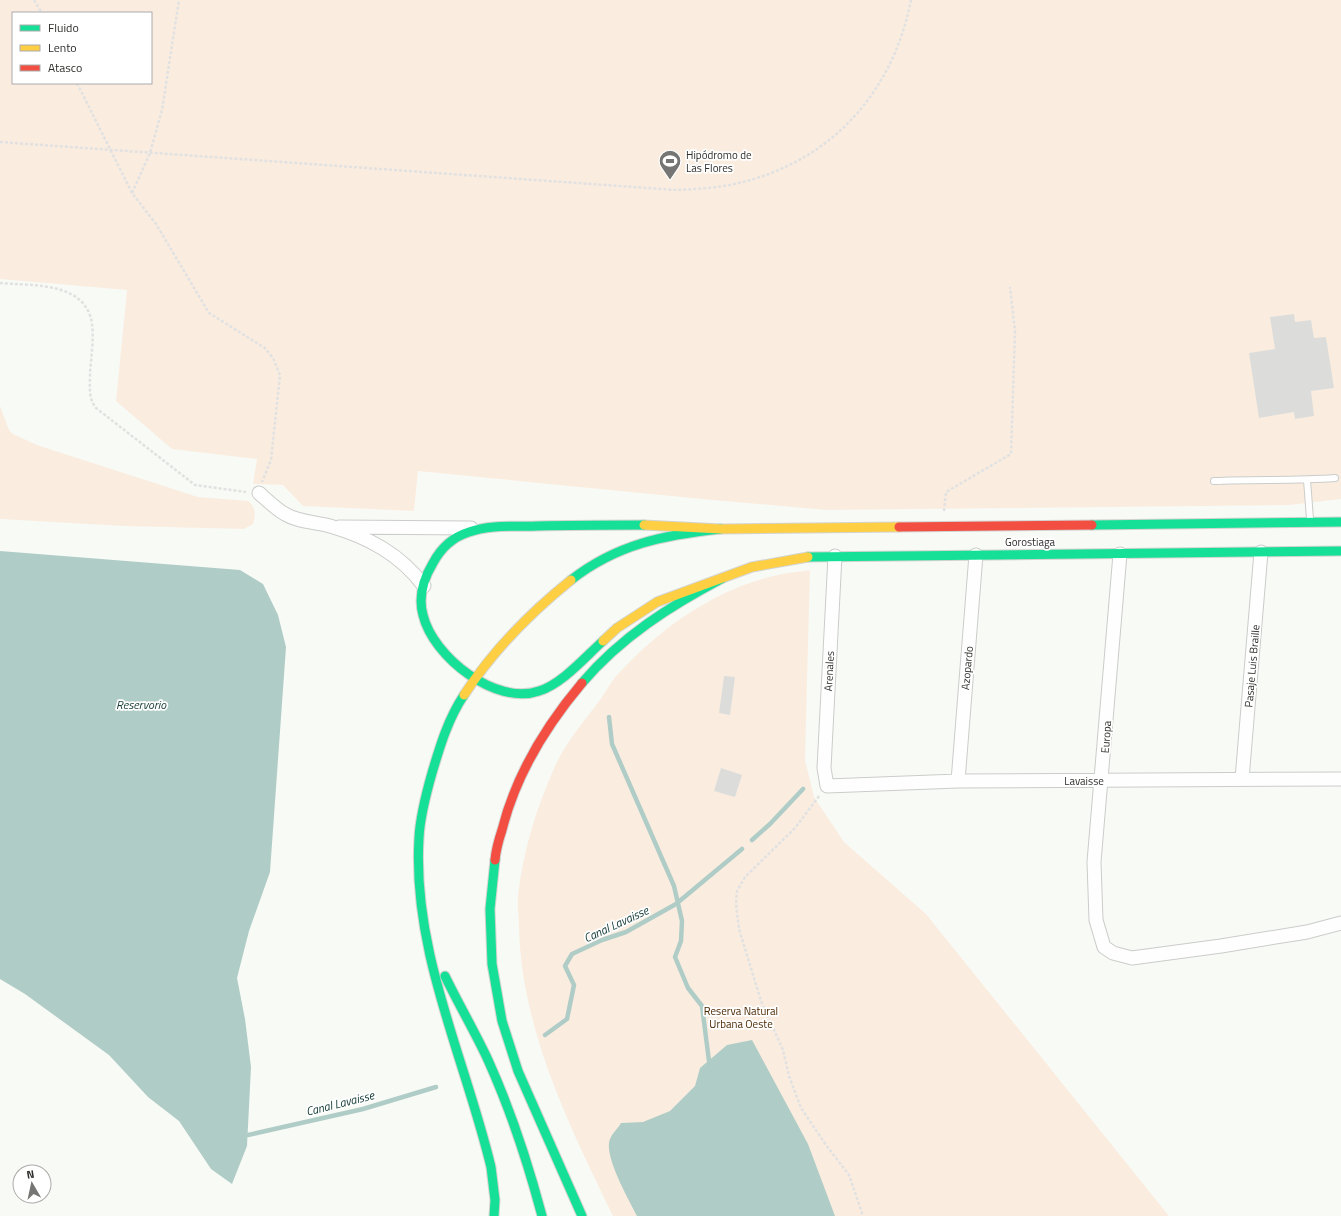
<svg xmlns="http://www.w3.org/2000/svg" width="1341" height="1216" viewBox="0 0 1341 1216" font-family="'Titillium Web',sans-serif">
  <style>
    .green { fill: #faede0; fill-rule: evenodd }
    .water { fill: #b0ccc6 }
    .lines { fill: none; stroke-linecap: round; stroke-linejoin: round }
    .stream { stroke: #b0ccc6; stroke-width: 4.5 }
    .building { fill: #dcddda }
    .lane-casing { stroke: #cbcdca; stroke-width: 8 }
    .street-casing { stroke: #cbcdca; stroke-width: 15 }
    .fast-casing { stroke: #d3d4d2; stroke-width: 11 }
    .slow-casing { stroke: #d3d4d2; stroke-width: 11 }
    .jam-casing { stroke: #d3d4d2; stroke-width: 11 }
    .path { stroke: #e1e1e1; stroke-width: 2.5; stroke-dasharray: 3 2; stroke-linecap: butt }
    .lane { stroke: #fefefe; stroke-width: 6 }
    .street { stroke: #fefefe; stroke-width: 13 }
    .fast { stroke: #16e098; stroke-width: 9 }
    .slow { stroke: #ffcf43; stroke-width: 9 }
    .jam { stroke: #f24e42; stroke-width: 9 }
    .labels { text-anchor: middle; dominant-baseline: central; stroke-width: 3.5; stroke-linejoin: round; paint-order: stroke }
    .poi-label { font-size: 11px; fill: #2e2e2c; stroke: #fff; text-anchor: start }
    .street-label { font-size: 11px; fill: #2e2e2c; stroke: #fff }
    .park-label { font-size: 11px; fill: #4b2700; stroke: #fff }
    .water-label { font-size: 12px; font-style: italic; fill: #113834; stroke: #fff }
  </style>
  <rect width="100%" height="100%" fill="#f8faf6"/>
  <path class="green" d="M0,0h1341v499l-51,6 -463,5 -115,-10 -294,-29 -4,40 -111,-5 -20,-21 -30,-1 4,-25 -85,-10 -56,-48 11,-111 -127,-11zM13,13h138v70h-138z
    M0,406l9,24 4,4 24,11 161,52 50,4c8,6 8,14 5,23l-9,5 -120,-3 -124,-7z
    M810,570l-5,190 9,37 30,45 82,72 243,302h-556c-44,-91 -91,-185 -94,-287 0,-11 -2,-22 -1,-33 5,-46 19,-90 38,-132 11,-23 28,-43 44,-64 6,-8 11,-19 18,-26 42,-46 98,-86 160,-99 11,-3 22,-3 32,-5z"/>
  <path class="water" d="M0,551l240,19 23,14 15,31 8,32 -16,225 -21,59 -12,47 8,41 6,48 -4,79 -15,38 -21,-15 -32,-48 -31,-24 -39,-42 -84,-61 -25,-15z
    M752,1040l56,104 27,72h-198c-8,-16 -34,-61 -27,-77 2,-5 8,-11 11,-16l22,-1 27,-11 25,-25 5,-18 27,-23z"/>
  <g class="lines">
    <path class="stream" d="M609,717l3,27 62,142 8,35 -1,20 -6,16 13,31 14,18 7,55
      M752,840l18,-16 33,-35
      M545,1035l22,-16 7,-34 -9,-19 7,-12 30,-14 24,-8 50,-28 66,-55
      M248,1135l115,-26 73,-22"/>
  </g>
  <path class="building" d="M1294,314l1,8 16,-2 3,18 12,-1 8,51 -23,3 3,25 -19,3 -1,-7 -35,6 -10,-65 26,-4 -5,-32z
    M724,676l11,1 -5,38 -11,-2z
    M721,768l21,7 -7,22 -21,-6z"/>
  <g class="lines">
    <g class="lane-casing">
      <path id="lane" d="M1307,480l3,39
        M1214,481c40,-2 80,0 121,-3"/>
    </g>
    <g class="street-casing">
      <path id="street" d="M259,493c8,7 17,16 26,21 13,8 30,8 45,12 38,11 70,28 94,60
        M339,527l132,1
        M1120,554l-26,308 2,58 8,27 9,6 19,5 89,-12 86,-14 34,-9
        M835,556l-11,212 3,18 131,-5 383,-2
        M1242,779l19,-227
        M958,781l18,-226"/>
    </g>
    <g class="fast-casing">
      <path id="fast" d="M1092,525l249,-3
        M808,557l533,-6
        M571,580c46,-36 93,-45 150,-51
        M603,641c-18,16 -41,43 -64,50 -43,15 -106,-34 -116,-76 -5,-18 1,-37 10,-52 8,-15 20,-26 36,-31 22,-8 46,-5 69,-6 35,-1 71,-1 106,-1
        M582,683c39,-46 88,-77 141,-105
        M464,695c-16,24 -24,51 -32,78 -6,21 -12,43 -13,65 -7,114 46,220 72,329l4,33 -1,16
        M495,860l-5,49 2,55 10,57 16,50 64,145
        M445,976c14,29 30,56 43,84 23,51 40,103 54,156"/>
    </g>
    <g class="slow-casing">
      <path id="slow" d="M644,525l77,4 178,-2
        M603,641l14,-13 40,-26 95,-35 56,-10
        M464,695c28,-43 66,-82 107,-115"/>
    </g>
    <g class="jam-casing">
      <path id="jam" d="M899,527l193,-2
        M495,860c1,-11 4,-21 7,-30 14,-56 43,-103 80,-147"/>
    </g>
    <path class="path" d="M34,0l8,13
      M77,83l55,110 24,31 53,89 56,35 8,10 7,17 -9,85 -9,22
      M0,142l676,48c21,-1 42,-2 63,-7 93,-22 154,-91 172,-183
      M132,193l18,-40 12,-43 17,-110
      M0,283c32,3 86,-2 92,41 2,15 -1,34 -2,49 0,13 -2,25 6,35l99,77 51,7
      M944,511l2,-19 65,-38 4,-123 -5,-44
      M819,796l-24,32 -50,49 -8,14 -1,13 3,25 22,72 22,49 6,26 12,32 25,37 23,30 14,41"/>
    <use href="#lane" class="lane"/>
    <use href="#street" class="street"/>
    <use href="#fast" class="fast"/>
    <use href="#slow" class="slow"/>
    <use href="#jam" class="jam"/>
  </g>
  <defs>
    <g id="stadium-pin" transform="scale(1.15)"><path d="M0 17L-7.5 6A9.5 9.5 0 1 1 7.5 6Z" fill="#757573" stroke="#fff"/><path d="M0-5a6.5 5 0 1 0 0 10a6.5 5 0 1 0 0-10ZM-3.5-1.8h7v3.6h-7Z" fill="#fff"/></g>
  </defs>
  <g fill-rule="evenodd">
    <use href="#stadium-pin" x="670" y="161"/>
  </g>
  <g class="labels">
    <g class="poi-label">
      <text x="686" y="155">Hipódromo de<tspan x="686" dy="13">Las Flores</tspan></text>
    </g>
    <g class="street-label">
      <text x="1030" y="542">Gorostiaga</text>
      <text transform="translate(1252 666) rotate(-85)">Pasaje Luis Braille</text>
      <text transform="translate(967 668) rotate(-85)">Azopardo</text>
      <text transform="translate(829 671) rotate(-87)">Arenales</text>
      <text transform="translate(1106 737) rotate(-86)">Europa</text>
      <text x="1084" y="781">Lavaisse</text>
    </g>
    <g class="park-label">
      <text x="741" y="1011">Reserva Natural<tspan x="741" dy="13">Urbana Oeste</tspan></text>
    </g>
    <g class="water-label">
      <text x="141" y="704">Reservorio</text>
      <text transform="translate(616 924) rotate(-25)">Canal Lavaisse</text>
      <text transform="translate(340 1103) rotate(-14)">Canal Lavaisse</text>
    </g>
  </g>
  <rect x="12" y="12" width="140" height="72" fill="#ffffff" stroke="#ababab"/>
  <rect x="20" y="25" width="20" height="6" fill="#16e098" stroke="#ababab"/>
  <text x="48" y="32" font-size="12" fill="#2e2e2c">Fluido</text>
  <rect x="20" y="45" width="20" height="6" fill="#ffcf43" stroke="#ababab"/>
  <text x="48" y="52" font-size="12" fill="#2e2e2c">Lento</text>
  <rect x="20" y="65" width="20" height="6" fill="#f24e42" stroke="#ababab"/>
  <text x="48" y="72" font-size="12" fill="#2e2e2c">Atasco</text>
  <g transform="translate(32 1184) rotate(351)"><circle r="19" fill="#ffffff" stroke="#ababab"/>
  <path d="M0-3L7 15L0 10L-7 15Z" fill="#757573"/>
  <text y="-6" font-size="11" font-weight="bold" text-anchor="middle" fill="#2e2e2c">N</text>
  </g>
</svg>
